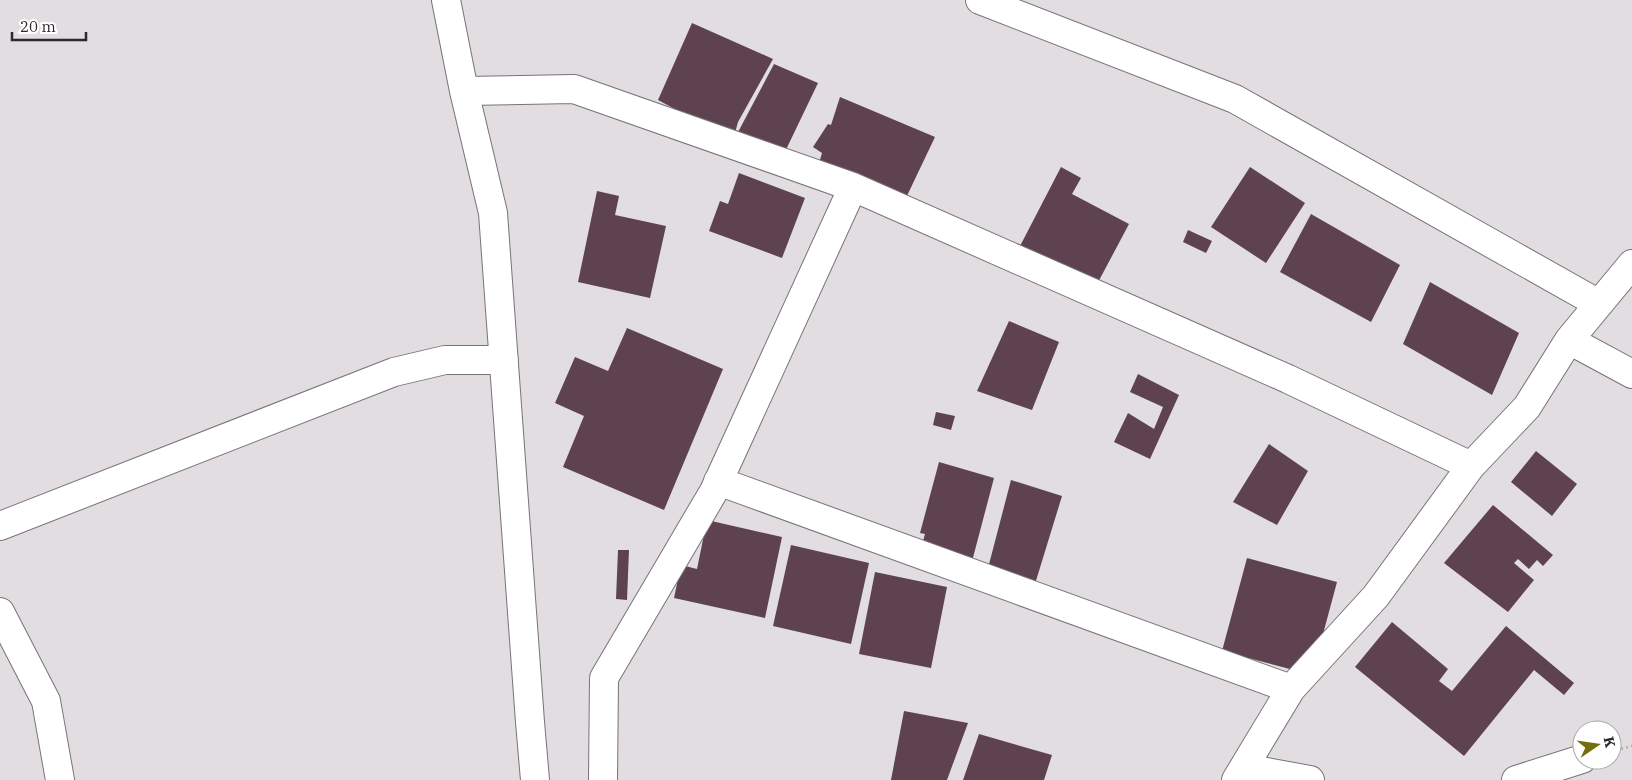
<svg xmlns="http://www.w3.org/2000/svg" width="1632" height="780" viewBox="0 0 1632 780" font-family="'IBM Plex Serif',serif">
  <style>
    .building { fill: #5f424f }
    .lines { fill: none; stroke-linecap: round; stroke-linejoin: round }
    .minor-casing { stroke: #777377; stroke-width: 30 }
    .path { stroke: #928e92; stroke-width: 3; stroke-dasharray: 1 4; stroke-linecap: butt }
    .minor { stroke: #fff; stroke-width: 28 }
  </style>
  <rect width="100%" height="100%" fill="#e1dde1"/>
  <path class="building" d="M692,23l81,36 -35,63 -5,18 -75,-40z
    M774,64l44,19 -36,75 -46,-22z
    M840,97l95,40 -30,63 -88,-30 5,-17 -9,-6 15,-23 3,1z
    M1061,167l20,11 -9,16 57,30 -34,64 -76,-40z
    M1250,167l55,36 -39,60 -55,-36z
    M739,173l66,25 -23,60 -73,-27 11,-30 8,3z
    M597,191l22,5 -4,19 51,11 -16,72 -72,-16z
    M1311,214l89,51 -29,57 -91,-50z
    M1188,230l24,11 -6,12 -23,-11z
    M1430,282l89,51 -27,62 -89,-51z
    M1009,321l50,21 -27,68 -55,-19z
    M627,328l96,41 -59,141 -101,-43 21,-51 -29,-13 20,-46 33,14z
    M1138,374l41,21 -29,64 -36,-17 14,-29 26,16 9,-22 -33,-15z
    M936,412l19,4 -4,14 -18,-5z
    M1269,444l39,27 -31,54 -44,-23z
    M1536,451l41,33 -25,32 -41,-34z
    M939,462l55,16 -24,91 -51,-14 6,-21 -5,-1z
    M1011,480l51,16 -27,88 -48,-12z
    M1493,505l60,50 -10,11 -6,-6 -8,9 -11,-10 -4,4 20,17 -26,32 -64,-49z
    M707,520l75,17 -17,81 -91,-20 7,-33 16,4z
    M791,545l78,18 -18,81 -78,-18z
    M618,550h11l-2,50 -11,-1z
    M1247,558l90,24 -25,93 -90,-24z
    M875,572l72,15 -16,81 -72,-14z
    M1392,622l56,47 -9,12 13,10 54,-65 68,57 -10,12 -30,-25 -70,86 -109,-89z
    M904,711l64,12 -21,57h-56z
    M979,734l73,21 -8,25h-81z"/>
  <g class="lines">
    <g class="minor-casing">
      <path id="minor" d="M446,0l18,91 29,122 37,509 5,58
        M980,0l255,99 364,205
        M464,91l110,-2 279,98 435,192 183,87
        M1569,340l63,34
        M718,481l573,208
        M0,526l394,-154 51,-12h59
        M0,612l46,89 14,79
        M1244,768l66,12
        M603,780l1,-102 110,-187 139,-304
        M1236,780l55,-91 85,-93 95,-130 56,-59 42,-67 63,-76
        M1516,780l66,-21"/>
    </g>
    <path class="path" d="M1612,751l20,-5"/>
    <use href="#minor" class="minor"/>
  </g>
  <g transform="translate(1597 745) rotate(77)"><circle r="24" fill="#ffffff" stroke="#aaa9aa"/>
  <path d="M0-4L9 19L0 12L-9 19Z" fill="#756e0c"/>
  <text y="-8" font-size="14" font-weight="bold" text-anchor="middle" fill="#2b292b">K</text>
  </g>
  <path d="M12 32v8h74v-8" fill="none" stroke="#2b292b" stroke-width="2.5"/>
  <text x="20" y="32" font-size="15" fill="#2b292b" stroke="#ffffff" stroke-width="4" paint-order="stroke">20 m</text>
</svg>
